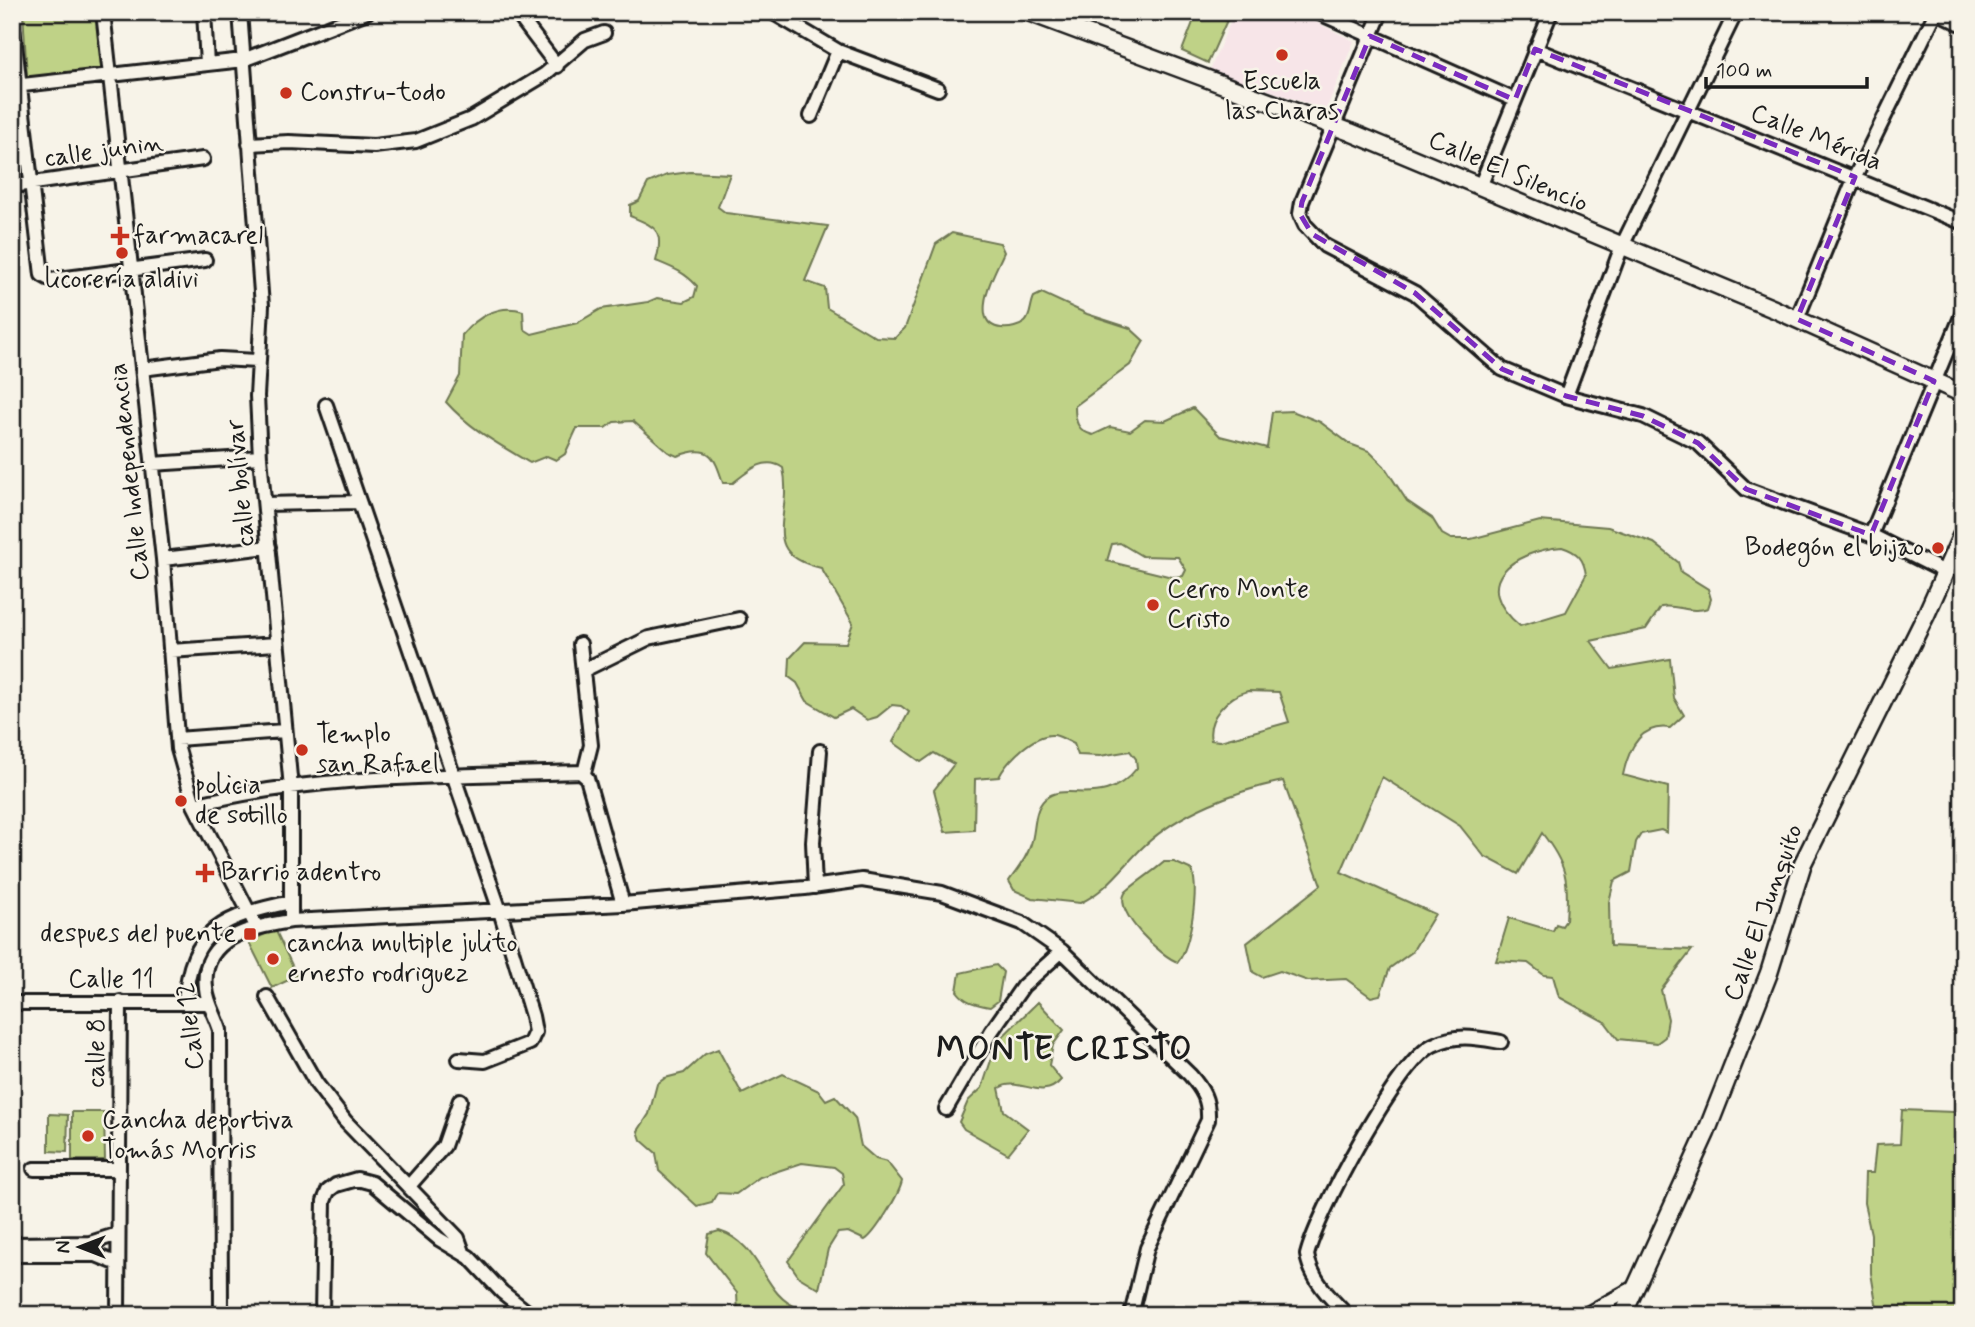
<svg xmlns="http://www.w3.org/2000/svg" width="1975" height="1327" viewBox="0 0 1975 1327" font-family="Mynerve,sans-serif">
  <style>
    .built { fill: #f7e5e8 }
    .green { fill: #bfd287; stroke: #6e7752; stroke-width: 2; fill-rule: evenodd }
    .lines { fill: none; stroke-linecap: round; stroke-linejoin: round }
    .street-casing { stroke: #1c1c1c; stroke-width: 18 }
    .secondary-casing { stroke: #1c1c1c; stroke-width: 21 }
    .street { stroke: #f7f3e8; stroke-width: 12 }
    .secondary { stroke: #f7f3e8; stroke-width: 16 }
    .marked { fill: none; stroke: #7b2cbf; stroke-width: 5; stroke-dasharray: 14 9; stroke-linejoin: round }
    .poi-dot { fill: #c8321e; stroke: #f7f3e8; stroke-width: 2.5 }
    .labels { text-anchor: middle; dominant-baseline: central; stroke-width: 5; stroke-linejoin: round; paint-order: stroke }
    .poi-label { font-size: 26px; fill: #1c1c1c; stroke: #f7f3e8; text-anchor: start }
    .street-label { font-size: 26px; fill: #1c1c1c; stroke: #f7f3e8 }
    .district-label { font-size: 33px; font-weight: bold; letter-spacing: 2px; fill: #1c1c1c; stroke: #f7f3e8 }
  </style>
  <rect width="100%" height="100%" fill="#f7f3e8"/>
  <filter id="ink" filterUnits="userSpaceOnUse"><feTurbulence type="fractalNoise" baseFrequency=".0143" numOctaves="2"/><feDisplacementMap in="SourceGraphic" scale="14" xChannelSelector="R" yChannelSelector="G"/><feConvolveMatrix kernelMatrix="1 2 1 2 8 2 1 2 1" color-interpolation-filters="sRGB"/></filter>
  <g filter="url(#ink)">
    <path class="built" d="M1223,12h73l58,29 -28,69 -116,-40 22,-52z"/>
    <path class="green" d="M23,12h75l7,58 -78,7z
      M1197,12h17l14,6 -20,45 -26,-12z
      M690,172l40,2 -12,33 8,6 102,13 -23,55 20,7 2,20 49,29 19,1 10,-10 31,-84 16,-11 48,10 4,9c-8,18 -22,42 -19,62 3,18 29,17 40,8 6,-5 5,-17 9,-25l8,-4 45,21 43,14 14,13 -14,24 -55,41c0,15 2,25 18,29l17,-8 20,4 15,-11 20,1 28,-13 27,28 47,12 5,-36 20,-1 28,11 30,22 19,7 15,15 23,35 25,17 10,16 9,5h20l69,-18 68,6 46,16 24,19 3,10 27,17 3,10 -3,9c-18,6 -30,-4 -47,-1l-15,22 -55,12 21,28 58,-10 4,39 10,17 -14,13c-31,-5 -42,23 -47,47l45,12 -1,46 -6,-3 -20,4 -5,8 -5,30 -17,9 -5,21 1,44 82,4 -31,40 7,29 -3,18 -8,6 -39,-4 -13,-17 -46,-25 -6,-21 -9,-1 -16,-12 -32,-2 13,-43 44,13 3,-7 6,2 4,-6c3,-40 1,-55 -24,-87l-24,41 -34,-18 -24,-30 -78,-49 -41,95 94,42 -23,38 -22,16 -10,27 -9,2 -25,-18 -38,2 -28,-10 -18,6 -9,-5 -6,-29 74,-58 -38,-104c-48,10 -103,31 -139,65 -21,20 -37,45 -64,57l-48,-5 -18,-8 -5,-9c8,-11 18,-23 22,-37 5,-14 2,-34 14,-45 21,-19 58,12 92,-31l-1,-9 -6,-8 -30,5 -22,-1 -4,-11c-6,-3 -14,-8 -20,-9 -20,-2 -47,26 -55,42l-24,2 -1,51 -29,2 -11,-42 20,-26 -20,-11 -13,9 -28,-20 16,-30 -8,-6 -9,-1 -15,12 -10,3 -16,-11 -17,8 -27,-16 -10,-18 -8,-6 1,-19 15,-16 41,1 7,-20 -32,-55c-65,-15 -27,-53 -38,-100 -18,-13 -35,3 -50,15h-10c-9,-29 -14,-39 -46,-27l-9,-4 -35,-31 -19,1 -9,6h-28l-12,26 -9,6 -9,-4 -17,7c-30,-18 -60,-34 -84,-61l14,-26 2,-41c15,-18 37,-32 61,-24l1,18 8,5 45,-11 24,-14 47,-7 9,-4 27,4 10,-5 3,-11c-13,-14 -24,-18 -41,-25 9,-32 -1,-34 -26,-45v-11l9,-4 9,-18 19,-8zM1120,543l22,13 36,1 8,13 -3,6 -11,1 -65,-16 5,-17zM1562,547c16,5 22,12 24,28l-20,37 -46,14c-52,-43 -7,-75 42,-79zM1248,691l31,1 10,30 -69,19 -9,-1c-5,-22 17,-44 37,-49z
      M1164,862h10l18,8c7,20 -1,75 -14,92 -15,-4 -65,-49 -53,-69 3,-5 32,-24 39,-31z
      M275,929l22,47 -25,12 -23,-46z
      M996,965l7,7 -5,29 -8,6c-15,-3 -24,-4 -33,-16l3,-18z
      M1038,1002l26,28 -11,15 -4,20 12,15c-20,23 -42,-5 -62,8l5,23 24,18 -20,25 -44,-25 -5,-7 9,-21 14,-13 15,-46z
      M718,1049l24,45 41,-20 36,17 7,9 9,-4 20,22 6,28 15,13 11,3 15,19c-2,12 -27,53 -37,59l-17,-8 -10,1 -10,16 -9,40 -20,-12 -11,-16 56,-77 -2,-11 -8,-6 -32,-4 -42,14 -24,17 -19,-1 -5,9 -15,4 -38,-35 -3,-18 -15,-13 -3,-9 11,-17 8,-30 8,-6 19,-5 21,-19z
      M1902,1110l52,2 9,3v200h-85l-7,-42v-39l-7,-31 1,-30h8l3,-28 24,-1z
      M72,1112h32l1,48h-33z
      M49,1114l19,1 -1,37 -18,-1z
      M719,1231c44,13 43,65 80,77l2,7h-63l-1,-22 -31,-40 3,-19z"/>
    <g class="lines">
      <g class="street-casing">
        <path id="street" d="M103,12l60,547 15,190 16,56 62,121
          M204,12l3,52
          M240,12l22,294 -5,90 3,61 31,331v133l332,-17 182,-16 57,-8 80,13 80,30 40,28 128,124c13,15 19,25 18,45l-61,128 -16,67
          M516,12l41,54
          M772,12l66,39 100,38
          M1317,12l198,88
          M1381,12l-79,190 -2,12 5,11 20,21 90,47 87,76 64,27 77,20 55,27 48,46 125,46 74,37
          M1937,12l26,13
          M12,19l30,256 9,5 154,-20
          M1535,49l428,174
          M14,86l229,-26 124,-48
          M811,116l27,-65
          M249,144l40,-2 85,4 42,-5 55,-22 73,-44 41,-35 19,-7
          M12,186l191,-27
          M1480,187l71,-175
          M1797,319l58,-142 81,-165
          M142,369l78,-10 37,2
          M1566,396l56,-150 114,-234
          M326,405l174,506 32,105 3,16 -5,11 -45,18 -26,-2
          M152,464l108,-7
          M265,504l94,-2
          M1871,535l92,-223
          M163,559l106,-12
          M580,644l11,101 -7,28
          M170,651l106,-7
          M584,670l65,-32 90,-19
          M177,739l107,-8
          M194,805c120,-31 262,-29 386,-33l7,6 36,126
          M815,887l-2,-45 7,-91
          M267,997l49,86 29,38 113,117 5,14
          M12,1003h197
          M185,1003c5,-75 40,-87 106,-101
          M946,1109l45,-77 32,-46 39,-35
          M34,1169h85
          M409,1186l35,-40 16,-46
          M12,1244l78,-1 28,-9
          M12,1255h84l22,9
          M118,1315l2,-313
          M221,1315l-1,-285c-4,-14 -13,-27 -14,-42 -6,-51 46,-61 85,-67
          M322,1315l2,-114 4,-10 8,-6 21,-6 15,4 67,56 30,18 33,35 29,23
          M1347,1315c-17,-17 -36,-36 -40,-60 10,-41 90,-192 126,-210 23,-12 45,-7 68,-3
          M1585,1315l50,-28"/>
      </g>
      <g class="secondary-casing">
        <path id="secondary" d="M1028,12l322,120 424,177 189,85
          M1623,1315l83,-182 63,-160 34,-110 123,-248 37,-83"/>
      </g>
      <use href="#street" class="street"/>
      <use href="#secondary" class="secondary"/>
    </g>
  </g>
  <path class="marked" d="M1370,36l145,64 20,-51 320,128 -58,142 137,62 -63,154 -125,-46 -48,-46 -55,-27 -77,-20 -64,-27 -87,-76 -103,-59 -12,-20 2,-12z"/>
  <g class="poi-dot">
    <circle cx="1282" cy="55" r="7"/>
    <circle cx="286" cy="93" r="7"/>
    <path d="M116.5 225.5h7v7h7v7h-7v7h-7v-7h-7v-7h7z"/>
    <circle cx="122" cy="253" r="7"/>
    <circle cx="1938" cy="548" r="7"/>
    <circle cx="1153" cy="605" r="7"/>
    <circle cx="302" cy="750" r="7"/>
    <circle cx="181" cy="801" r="7"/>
    <path d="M201.5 862.5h7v7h7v7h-7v7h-7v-7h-7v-7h7z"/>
    <rect x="243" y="927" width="14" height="14" rx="3.5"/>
    <circle cx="273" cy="959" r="7"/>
    <circle cx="88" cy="1136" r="7"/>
  </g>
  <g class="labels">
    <g class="poi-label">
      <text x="1282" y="82" text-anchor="middle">Escuela<tspan x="1282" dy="30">las Charas</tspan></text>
      <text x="300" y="93">Constru-todo</text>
      <text x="134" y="236">farmacarel</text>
      <text x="122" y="280" text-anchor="middle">licorería aldivi</text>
      <text x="1924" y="548" text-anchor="end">Bodegón el bijao</text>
      <text x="1167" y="590">Cerro Monte<tspan x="1167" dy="30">Cristo</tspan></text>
      <text x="316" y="735">Templo<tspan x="316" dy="30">san Rafael</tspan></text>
      <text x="195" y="786">policia<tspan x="195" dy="30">de sotillo</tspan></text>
      <text x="221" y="873">Barrio adentro</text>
      <text x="236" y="934" text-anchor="end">despues del puente</text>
      <text x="287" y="944">cancha multiple julito<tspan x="287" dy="30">ernesto rodriguez</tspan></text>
      <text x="102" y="1121">Cancha deportiva<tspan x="102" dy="30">Tomás Morris</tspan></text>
    </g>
    <g class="street-label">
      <text transform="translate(1816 138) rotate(22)">Calle Mérida</text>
      <text transform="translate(104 151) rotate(-8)">calle junin</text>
      <text transform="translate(1508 172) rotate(23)">Calle El Silencio</text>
      <text transform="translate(130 472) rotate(-96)">Calle Independencia</text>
      <text transform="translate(241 483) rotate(-95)">calle bolívar</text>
      <text transform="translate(1764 913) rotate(-70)">Calle El Junquito</text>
      <text x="111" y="980">Calle 11</text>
      <text transform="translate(191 1026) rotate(-97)">Calle 12</text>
      <text transform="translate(97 1053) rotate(-89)">calle 8</text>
    </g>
    <g class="district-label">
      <text x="1065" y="1050">MONTE CRISTO</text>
    </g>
  </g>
  <rect width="1975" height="1327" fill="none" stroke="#f7f3e8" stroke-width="42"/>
  <rect x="21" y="21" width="1933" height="1285" fill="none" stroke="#1c1c1c" stroke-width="2.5" filter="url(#ink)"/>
  <g transform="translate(80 1247) rotate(270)" stroke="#f7f3e8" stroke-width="5" paint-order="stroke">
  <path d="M0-5L12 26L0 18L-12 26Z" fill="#1c1c1c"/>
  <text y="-10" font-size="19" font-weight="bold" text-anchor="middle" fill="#1c1c1c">N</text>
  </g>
  <path d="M1706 77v10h161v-10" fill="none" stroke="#1c1c1c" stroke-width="3.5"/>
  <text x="1716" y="77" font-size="21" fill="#1c1c1c" stroke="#f7f3e8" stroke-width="5" paint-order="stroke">100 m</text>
</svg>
